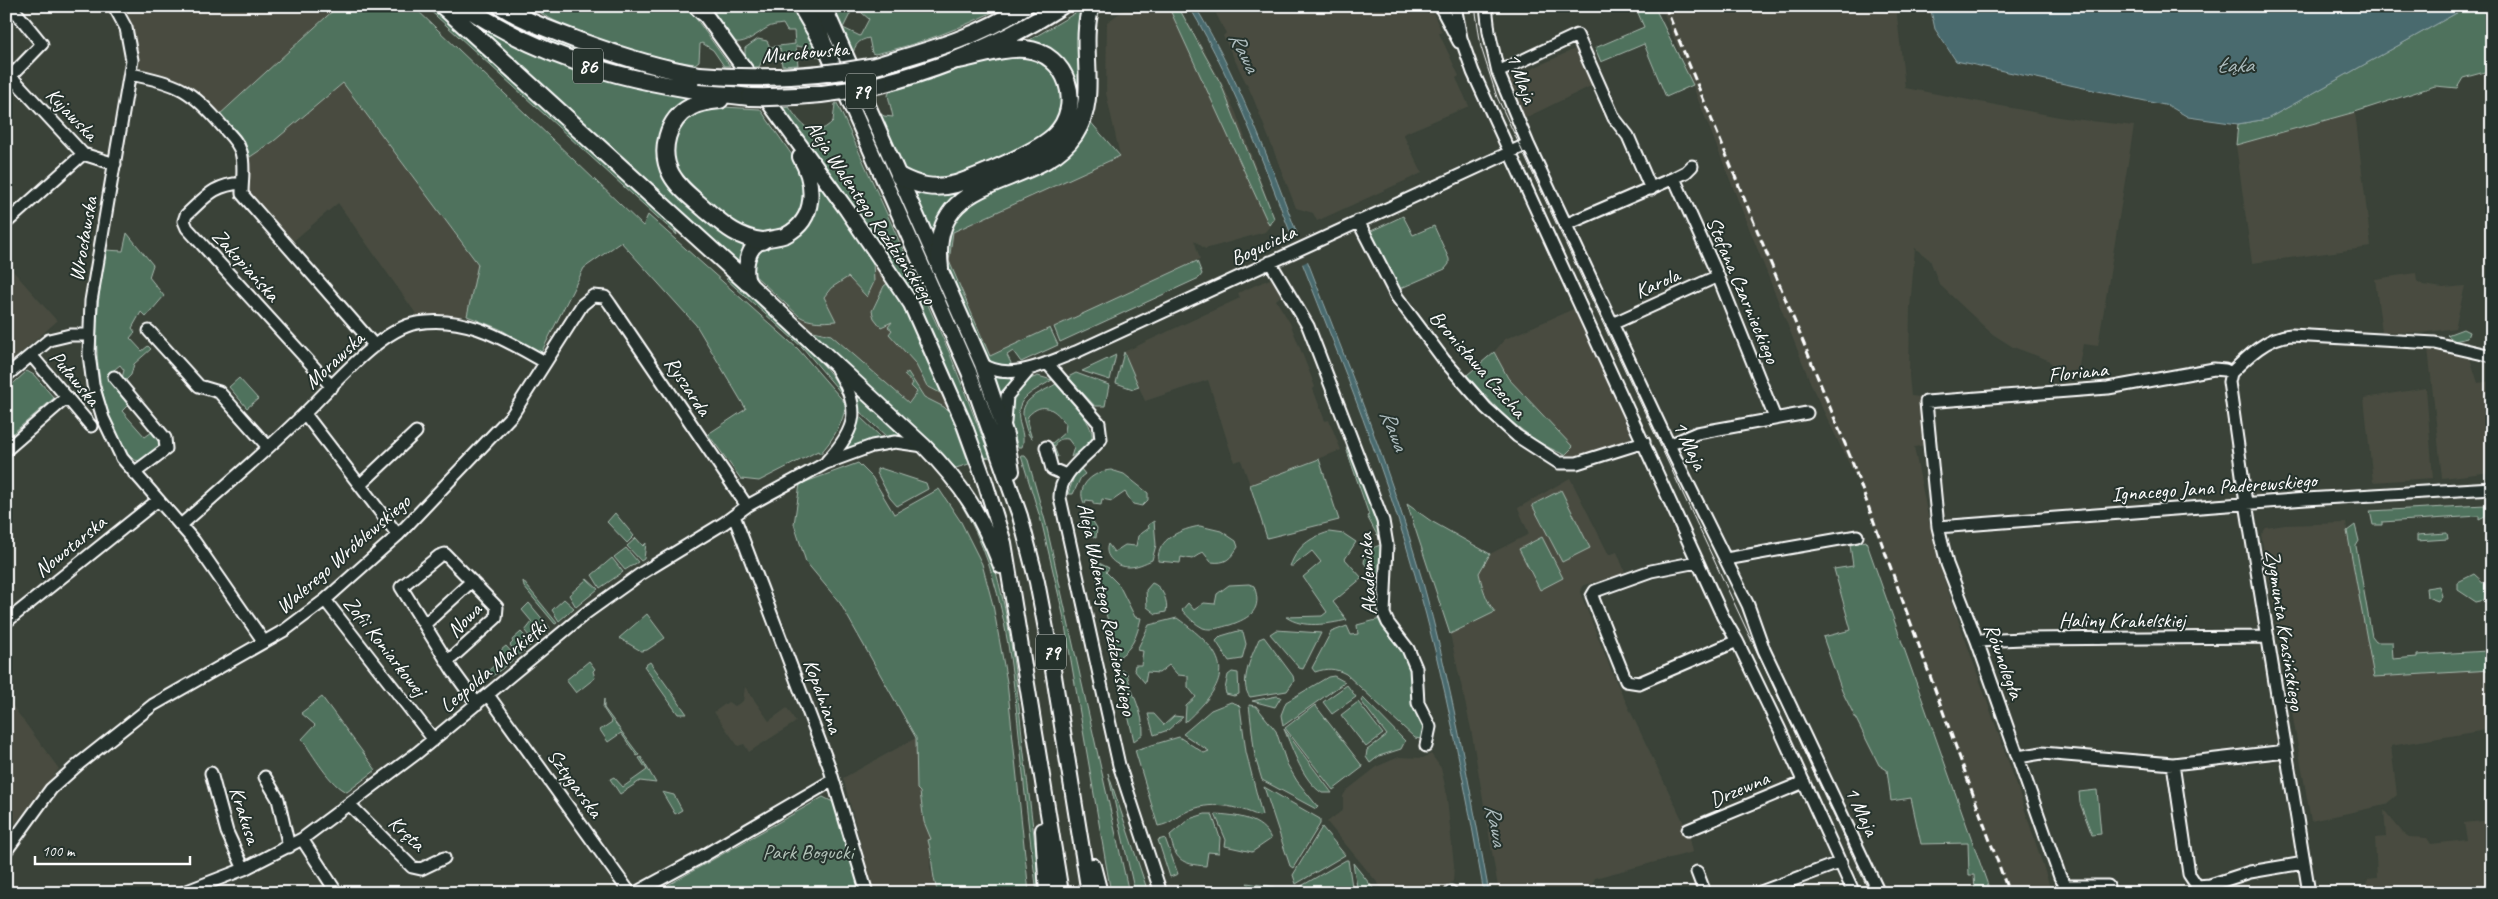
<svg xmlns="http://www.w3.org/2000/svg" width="2498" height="899" viewBox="0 0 2498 899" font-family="Caveat,sans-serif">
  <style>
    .built { fill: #484c40 }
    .green { fill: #50725d; stroke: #a8b8ae }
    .water { fill: #486a6e; stroke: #91a6a8 }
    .pier { fill: #3a4238 }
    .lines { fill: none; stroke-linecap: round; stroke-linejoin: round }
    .minor-casing { stroke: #fff; stroke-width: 15 }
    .major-casing { stroke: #fff; stroke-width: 18 }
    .highway-casing { stroke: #fff; stroke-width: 20 }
    .minor { stroke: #26332d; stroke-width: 11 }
    .major { stroke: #26332d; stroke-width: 14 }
    .highway { stroke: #26332d; stroke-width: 16 }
    .tram { stroke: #fff; stroke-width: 1 }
    .rail { stroke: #fff; stroke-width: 3; stroke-dasharray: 8 4; stroke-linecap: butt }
    .highway-bridge-casing { stroke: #fff; stroke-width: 20; stroke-linecap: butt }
    .highway-bridge { stroke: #26332d; stroke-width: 16 }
    .labels { text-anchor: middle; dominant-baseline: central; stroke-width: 4; stroke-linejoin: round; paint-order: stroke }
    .shield { fill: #26332d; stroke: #bec2c0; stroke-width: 1 }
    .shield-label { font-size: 20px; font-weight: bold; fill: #fff }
    .street-label { font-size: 21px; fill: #fff; stroke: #26332d }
    .park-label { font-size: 21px; fill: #b0c0b6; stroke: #26332d }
    .water-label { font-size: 22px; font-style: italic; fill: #adbcbe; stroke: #26332d }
  </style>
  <rect width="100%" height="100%" fill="#3a4238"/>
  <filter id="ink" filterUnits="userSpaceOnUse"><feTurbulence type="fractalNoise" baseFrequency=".02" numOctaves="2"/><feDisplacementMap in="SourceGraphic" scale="10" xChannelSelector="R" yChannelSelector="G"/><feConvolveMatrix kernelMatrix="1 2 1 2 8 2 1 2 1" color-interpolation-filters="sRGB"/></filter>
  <g filter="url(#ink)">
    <path class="built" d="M121,6h217l-120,110 -31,-32 -40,-12 -7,-5 -7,-37z
      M1130,6h28l3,6 20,-2 41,73 14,30 39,107 -10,12 -60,17 -11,-9 6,19 -210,98 -41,-96 4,-30 167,-75 -14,-63 1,-71z
      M1212,6h218l12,26 -3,1 20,43 -3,2 13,28 -66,28 19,39 -105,48 -4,-8 -17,-5 -44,-113 -29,-59 3,-3z
      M1661,6h235l9,82 160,30 69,8 -36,220 -15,-2 -5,27h-26v-7l-4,-4 -35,-13 -22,-14 -52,-49 -9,-24 -15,-12 -5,60 -1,68 2,20 9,1 6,48 -12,2 18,89 12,43 73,207 35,107h-45l-149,-411 -45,-93z
      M1575,49l18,36 -70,34 -16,-39z
      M343,83l135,182 -11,51 -48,2 -81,-115 -46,39 -44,-51 2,-34 24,-16z
      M2355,112l16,135 -119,16 -16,-118z
      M873,260l17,24 -6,1 -11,22 11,17 8,-2 1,8 -4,4 26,29 9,18 19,12 11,26 -10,-12 -20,-10 -15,-24 9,19 -9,11 -78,-68 -23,-4 -9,-15 15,5h22l-12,-24 15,-15 9,-5 19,20 7,-15z
      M6,263l51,58 -46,41 -5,1z
      M2416,273l1,8 6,4 20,3 22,-2 -10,42 -32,5 -41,-1 -7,-53z
      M1272,278l10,17 -6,5 14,23 21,53 4,11 -2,2 12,32 4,-1 12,30 -91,35 -9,-25 -7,2 -26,-82 -63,21 -21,-49 116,-54 -2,-5z
      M1578,307l53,117 -1,15 -13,7 -39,9h-13l7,-7 -64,-70 -14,-26 11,-13z
      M2428,348l42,10 8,25 13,-2 1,-10v101l-50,6z
      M2426,388l7,90 -60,4 -9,-84z
      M1570,478l39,77 8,-3 9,22 -42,11 -4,7 34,85 75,157 4,18 -98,26 -6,12 2,3h-92l-28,-164 -21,-95 45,-22 -14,-28 -2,-12 11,-18 39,-20 -11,-26z
      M2346,523l28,154 118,-7v59l-101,17 6,49 -12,10 -74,16 -50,-286 5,-7 19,-3z
      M745,687l24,34 18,-13 9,14 -47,30 -5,-8 -6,2 -24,-34 14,-10 7,4 8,-5z
      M6,697l53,72 -53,66z
      M916,738l1,51 3,3 4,30 7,17 -3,2 3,11 -1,15 8,26h-64l-31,-115z
      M1431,754l10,14 5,22 8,75 -1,16 -8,9 -13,3h-46l-59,-71 16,-12v-14l3,-5 32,-25 21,-9 24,1z
      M2384,810l19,23 6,4 18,1 4,6 36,-4 -3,-17 28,-3v73h-171l46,-2 1,-12 9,-1 -2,-40 11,-1z"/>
    <path class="green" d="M338,6h75l230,220 5,-11 150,134 48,55c-3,20 -13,35 -26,50l-2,-3 -59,30 -18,-2 -33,-45 38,-25 -50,-84 -75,-83 -37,26 -43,85 -41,-24 -33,-13 11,-52 -135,-181 -69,58 -24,16 -5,-15 -27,-26z
      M425,6h7l242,220 3,9z
      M475,6h13c72,40 145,71 227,79l1,2c-87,-10 -165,-37 -241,-81z
      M530,6h157l43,60h-6l-11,-16 -11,-7 -2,1 -1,17 -4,3c-45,-6 -129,-31 -165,-58z
      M709,6h84l18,34 6,17 -9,-9 -12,-2 2,19 -16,1 -2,-18 -15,7 -6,12h-6l-8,-11v-8l13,-9 9,2 3,6 25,-3 -1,-13h-7l-4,-7c-5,1 -12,1 -16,4 -9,5 -21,16 -32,14z
      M828,6h26l-11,22 17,8 9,-17 -7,-6 -2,-7h144c-41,22 -84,38 -129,48l-3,-1 -3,-15c-10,2 -15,7 -16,17z
      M1635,6h19l39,79 -27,12 -22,-53 -43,18 -6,-14 49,-21z
      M2469,6h23v64l-29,8 -6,10 -22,-2 -80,26 -119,33 2,-21 29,-5z
      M1182,7l-1,5 40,72 53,134 -5,7 -99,-215z
      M1082,9c-6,36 7,77 -6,111 -20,48 -86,45 -120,78 -13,13 -15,28 -22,43l-24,-54 23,5 22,-2 94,-43c30,-23 38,-66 6,-92 -8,-7 -19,-8 -27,-14z
      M467,17l168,69 54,11 -30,50 64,87 24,12 -8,18z
      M1004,55l27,1 25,17 8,26 -8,25 -25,21 -79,35 -23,1 -23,-9 -6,-6 -25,-56 9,6 9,1 -5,-22 2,-4z
      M837,103l113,251 40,103 -6,1 -44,-107 -27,-55 -35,-54 -96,-134 7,-1c12,17 24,35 44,14l2,-17z
      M723,107l37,2 41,59c5,17 5,36 -7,50 -9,10 -24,17 -38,15 -19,-3 -33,-17 -47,-30 -9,-9 -20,-17 -27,-27 -15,-19 -9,-50 11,-63 7,-5 21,-5 30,-6z
      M1088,119l32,37 -167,76 -4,29 41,95 60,-28 8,17 -37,17 -8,-11 -6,4 4,8 -1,3 -8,1 -16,-6 -37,-82 -7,-24 13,-41z
      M820,185l53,75 1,22 -7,15 -19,-20 -17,11 -7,9 12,24c-12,1 -26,2 -37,-5l-47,-43 3,-18 8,-7 12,-4 40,-37z
      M1403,216l10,19 21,-9 15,33v5l-4,5 -46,20 -30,-57z
      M127,233l26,32 -4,12 15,19 -18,21 -5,-5 -9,16 3,4 -5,6 12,13 6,-5 3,3 -17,15 -3,11 -6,6 -3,-3 2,-8 -4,-5 -11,9 1,8 18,23 -6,6 23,26 7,-5 8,12c-2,6 -10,13 -16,16 -13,4 -19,-9 -24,-19 -32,-66 -25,-121 -15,-191l18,1z
      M1197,261l5,13 -3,4 -139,64 -6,-15z
      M732,277c38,36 91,76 115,123l-44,-52 -77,-69z
      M888,283l4,3 16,29 34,74v5l-15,-8 -12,-23 -26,-29 3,-4 -4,-3 4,-5 -11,5 -7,-9 -2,-7 12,-25z
      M2463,329l6,3 -2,6 -12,3 -8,-6z
      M809,330l22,5 78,68 8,-11 -6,-6 2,-3 -9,-8 4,-3 16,25 20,10 7,7 18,50 -13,4z
      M1124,352l15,35 -6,2 -17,-6z
      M1494,352l14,26 65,69 -8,8c-40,-16 -71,-48 -98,-80z
      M1116,355l-6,25 -28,-9z
      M27,371l7,4 20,23 -48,41v-49z
      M1076,373l33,12 -4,21h-10l-27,-29z
      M993,376l24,1 -8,7 -8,14z
      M1038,376l14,4c-22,14 -40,18 -31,48 2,6 3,13 1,19h-4c-9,-29 -18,-59 20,-71z
      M239,378l19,21 -11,9 -18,-21z
      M1056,384c11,13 43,42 35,59l-20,14 3,-10 -6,-8c-8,-1 -11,1 -14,8l4,10 -6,-3 -1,-10 14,-12 1,-8c-11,-15 -23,-24 -38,-8l-1,6 5,17c-5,-5 -6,-11 -8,-18 -6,-22 15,-27 32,-37z
      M857,393l46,43 -1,1h-15l-28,-26z
      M859,416l23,22 -39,16 12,-21z
      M1351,447l31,86 -5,2 -10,-19 2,-1 -23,-67z
      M1021,456h4l3,4 18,64 83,369h-18l-48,-279 -21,-90z
      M1319,459l20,61 -72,18 -17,-53z
      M858,463l14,14 22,37 45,-25 22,33 21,42 11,41 14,77 22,211h-91c-7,-19 -5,-35 -10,-53l3,-1 -7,-17 -4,-30 -3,-3 -1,-51 -76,-135 -34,-41 -12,-38 6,-40z
      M880,468l46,15 2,6 -31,17 -7,-8 -13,-25v-4z
      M1081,469l4,5 -4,3 -8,17h-5l7,-20z
      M1111,470l13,4 24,19v7l-6,6 -9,-2 -8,-12 -13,9 -10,-2 -1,6 -8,-1v-3l-7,-1 -1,4 -1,-1c-9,-18 11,-32 27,-33z
      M1561,490l29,58 -28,14 -30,-57z
      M962,501c44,49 54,179 61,244 6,50 12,99 18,148h-4c-6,-47 -12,-93 -16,-140 -9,-84 -15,-174 -60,-249z
      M1407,504l24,17 59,33 -11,19c3,13 7,28 16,39l-45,22z
      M2485,505v12l-6,3v-4l-97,6v3h-9l-3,-14z
      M615,513l19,23 -7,7 -20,-21z
      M1089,515l8,13 -1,10 -7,-3 -3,-14z
      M1154,521l2,24 -4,15c-7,3 -15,7 -23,7 -13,0 -26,-11 -21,-23l6,8 11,-7 11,1 2,-10 11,-8 -1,-3z
      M2355,525l4,16 -3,5 16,91 4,5h16l1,17 24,-2v-2l70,-4v-9h5v28l-118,7 -27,-146z
      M1200,526l21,5 15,10 2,6c-8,12 -12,17 -27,15l-8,-10 -11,7 -11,-2 -1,6 -22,-2c-1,-23 24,-32 42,-35z
      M1329,532l15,2 12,8 -11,17 17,19 -29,24 14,18c-19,4 -44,9 -61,-3l36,-1 5,-4 -24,-35 18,-15 -9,-11 -19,15h-3c8,-20 19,-28 39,-34z
      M2447,533l1,6 -31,2v-6z
      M1542,537l21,41 -23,12 -21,-41z
      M636,538l7,8 3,-3 -2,16 -3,2 -14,-15z
      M1866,541l124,350 -15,-1 -1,-15h-5l-1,-32 -47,1 -10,-46 -20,3 -4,-31 -8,-5 -37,-74 -19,-54 28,-7 -17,-61 19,-3 -3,-21z
      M1384,544l-4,37 -16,-18c1,-14 7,-15 20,-19z
      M626,548l12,14 -13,8 -11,-13z
      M612,558l11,14 -23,16 -8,-13z
      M1099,563l10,5 -3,4 13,13 16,32 6,1c-4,17 -8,31 -24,40l-23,-93z
      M2474,574l11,10v16l-9,2 -18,-12v-8z
      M587,579l11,10 -22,18 -7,-12z
      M523,581l34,42 -2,1 -31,-37z
      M1152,583c10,3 17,19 14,29l-10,2 -9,-7 -1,-17z
      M1249,584l5,2c9,24 -4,32 -24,39 -9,2 -18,6 -27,3 -8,-4 -15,-11 -21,-18l6,-7 6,7 10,-7 11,1 2,-10 12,-9z
      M2439,586l3,10 -4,5 -11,-4 -1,-9z
      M564,599l10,9 -15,13 -7,-11z
      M529,603l21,25 -16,14 -9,-11 7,-9 -10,-12z
      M647,614l18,24 -18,12 -6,1 -22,-13z
      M1177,618c53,38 58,59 8,104l1,-16 10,-9 -8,-10v-11l-10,-1 -9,-10 -10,8 -12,-1 -2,11 -11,-13 1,-5h6l2,-14 -6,-1 12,-25z
      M1380,619l29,42 17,64 -2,11 -3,3 -6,-1 -69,-64c-11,-6 -19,-6 -31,-2l-3,-4 19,-36 16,-6 4,9 7,-1 -1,-9z
      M1276,630l45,3 -18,36 -4,-1 -29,-34z
      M1238,631l5,1 3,12 -4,15 -13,2 -13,-20 5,-5z
      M521,632l11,12 -14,11 -8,-10 3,-3 -1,-2z
      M1264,637l29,39 1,5 -7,10 -37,6c-12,-14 3,-44 9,-58z
      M506,646l10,11 -23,19 -5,-5 17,-16 -4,-5z
      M589,661l6,8 -2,2 2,7 -19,15 -10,-13z
      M650,662l37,52h-9l-34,-48z
      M1122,670l5,3c4,21 17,39 16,61l-9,7 -16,-69z
      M1232,672l6,1 1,21 -5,2 -8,-2 -1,-5 3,-14z
      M1334,676l11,6 -62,44 -2,-11 5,-13 42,-25z
      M1347,685l9,12 -24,17 -9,-12z
      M1277,696l4,1 -6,10 -23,-6z
      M322,697l54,73 -29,22c-16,-5 -35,-39 -45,-53l13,-14 -14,-12z
      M1363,698l42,43 -4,8 -22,7 -9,7 -4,-6 1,-7 20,-15 -26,-34z
      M604,699v9l35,47 -2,1 -16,-23 -13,9 -8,-12 12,-8 -9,-14z
      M1231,702l6,2 3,3 6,45 16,63 -3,1c-23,-10 -49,-16 -73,-4 -11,5 -15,12 -28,14l-23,-76 44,-13 25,16 5,-2 -26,-17 28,-24z
      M1358,702l25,32 -17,13 -25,-32z
      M1249,705l7,1 20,25 11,33 10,17 21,26 -2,2 -54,-29 -7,-23z
      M1315,705l48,62 -30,23 -48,-62z
      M1148,714h6l10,11 10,-9 9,1 -15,13 -14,5z
      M1284,729l48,64h-10c-19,-12 -29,-43 -38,-64z
      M641,757l15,26 -16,-2 -20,13 -10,-15 4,-2 9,10 24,-17 -8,-12z
      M1108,773l38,113 2,7h-13z
      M1264,787l56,32v5l-27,44 -3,-2z
      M2097,790l4,44 -9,1 -12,-32 -1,-11z
      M662,792l12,3 8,15 -7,4z
      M823,797l10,5 4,6 26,85h-209z
      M1205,814h7l8,24 -1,15 -11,-1 -2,14c-25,-2 -31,-6 -36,-31l19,-16z
      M1215,814c20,1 48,4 56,25l-19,13 -27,-6 1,-6z
      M1322,827l23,28 -49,29 -3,-9z
      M1165,838l13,36 -8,3 -12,-37z
      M1346,860h2l5,33h-54l-1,-5z
      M1353,863l24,30h-19z
      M1247,883l28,4v6h-21z"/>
    <path class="water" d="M1189,6h6c49,81 80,171 114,259 40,103 82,207 113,314 29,103 48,209 67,314h-5c-19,-107 -39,-214 -69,-318 -30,-106 -72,-208 -112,-310 -35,-88 -65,-177 -114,-259z
      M1930,6h539l-202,113 -29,5 -50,-7 -19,-11 -213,-45 -21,-32z"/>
    <path class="pier" d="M1299,232l11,28 -10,5 -11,-28z"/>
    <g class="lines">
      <g class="minor-casing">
        <path id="minor" d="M11,6l31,38 -31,32
          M114,6l12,22 6,32 -41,241 -2,53 4,31 10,33 19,40 72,83 70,101
          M1440,6l19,36
          M1455,6l6,32 12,34 250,545 14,24 43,89 74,163
          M1486,6l3,26 9,40 30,72 141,301 79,160 16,45 115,243
          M6,71l77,83 32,10
          M1498,72l79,-37 37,83 14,18 23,53
          M130,74c48,9 62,16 93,53 7,8 15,15 18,25 4,13 1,29 1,42l133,152
          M1674,178l44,98 57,142
          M242,183c-29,2 -36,14 -56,32l-2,6 3,7 145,159
          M1358,221l39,76 47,63 42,48 31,28 42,27h18l67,-21
          M6,223l77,-69
          M1565,225l109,-47 12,-6 6,-6
          M1270,262l38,64 75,195 4,24 -3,69 4,9 20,26 8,19 2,35 12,24 -4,19
          M1612,324l106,-48
          M149,331l50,55 20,6 49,55
          M31,355l60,71
          M1047,363l52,60 2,16c-15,19 -42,33 -41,59l59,267 42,128
          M982,364c27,19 67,-2 94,-12l452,-208
          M2231,373l-2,9 17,121 63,390
          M2231,373c17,-17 36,-36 60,-38l144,8 57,13
          M6,376l43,-36 21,-5h18
          M114,377l51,61 1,11 -32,24
          M305,414l93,121
          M1005,422l2,-26 23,-27
          M1669,445l28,-12 110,-20
          M1046,447l6,22 14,6
          M6,450l61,-53
          M827,461c31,-33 34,-53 10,-92
          M360,485l56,-53
          M734,516l95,250 38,127
          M181,525c42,-37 84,-73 124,-112 27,-26 75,-84 112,-90 50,-8 86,16 128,39
          M1938,527l368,-28 186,-11
          M1726,559l131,-23
          M1697,562l-46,9 -56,20 -3,5 34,85 13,2 98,-42
          M325,600l109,140
          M6,622l152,-122
          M425,624l47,-43
          M1977,641l46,-2 245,-2
          M447,662l49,-44 1,-11 -52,-53 -6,2 -38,31 52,84 24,33
          M488,695l142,198
          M2018,757l24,-4 131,11 113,-13
          M2173,764l16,110 8,12 13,-1 40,-13 54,-9
          M211,773l16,59 17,37
          M265,777l13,22 11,48
          M350,805l62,62 9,2 23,-11
          M1688,830l116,-48
          M302,839l35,54
          M6,851l45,-62 29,-26 73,-58 132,-75 40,-30 73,-65 114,-120 70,-110 11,-9 12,1 5,7 137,202
          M1697,872l8,21
          M2108,886h-42l-6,-9 -83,-236 -30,-77 -9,-37 -12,-125 182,-14 106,-19 11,1 6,3
          M1451,892v1
          M182,893l62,-24 58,-30 115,-86 169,-140 56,-40 82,-50 23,-17 79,-43 46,-17 23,-4 29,4
          M635,893l61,-33 137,-80
          M1758,893l83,-31"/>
      </g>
      <g class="major-casing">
        <path id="major" d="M699,6l148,204 64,94 53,120 21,58 19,61 57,350
          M812,6l14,43 143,323 51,144 17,66 12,63 40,248
          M824,6l158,358 24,71 6,36
          M800,157c15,26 17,62 -14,78 -7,3 -15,3 -22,5 -18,6 -20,29 -16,43l176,163c39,40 57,68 77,120
          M1043,830l4,63
          M1093,866l7,27"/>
      </g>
      <g class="highway-casing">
        <path id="highway" d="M443,6l305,277
          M464,6c89,59 181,80 286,91
          M501,6c25,16 53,25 81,36 38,14 76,26 117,33
          M697,6l6,6
          M801,6l25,43
          M875,66c52,-15 105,-29 150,-60
          M881,84c64,-16 124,-42 180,-78
          M720,100c-10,1 -20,2 -29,7 -24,12 -32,44 -20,67 8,15 23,25 35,36 18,15 32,28 56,31
          M899,176c19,10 35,14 57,8 24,-8 82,-32 99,-49 29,-29 13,-82 -30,-86 -21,-2 -46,7 -67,11
          M940,268c-13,-100 97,-76 135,-134 25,-38 3,-86 16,-128"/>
      </g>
      <use href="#minor" class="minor"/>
      <use href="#major" class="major"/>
      <use href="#highway" class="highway"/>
      <path class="tram" d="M1475,6l6,41 16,50 373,796"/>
      <path class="rail" d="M1665,6l185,450 159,437"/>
      <g class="highway-bridge-casing">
        <path id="highway-bridge" d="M699,75c60,5 117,2 176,-9
          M750,97c44,1 87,-3 131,-13"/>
      </g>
      <use href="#highway-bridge" class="highway-bridge"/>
    </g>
  </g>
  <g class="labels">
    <g class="shield">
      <rect x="573" y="48.5" width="30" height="35" rx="4"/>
      <rect x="846" y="73.5" width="30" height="35" rx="4"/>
      <rect x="1036" y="634.5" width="30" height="35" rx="4"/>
    </g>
    <g class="shield-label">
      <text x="588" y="66">86</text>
      <text x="861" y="91">79</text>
      <text x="1051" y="652">79</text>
    </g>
    <g class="street-label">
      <text transform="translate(805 52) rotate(-5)">Murckowska</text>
      <text transform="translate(1522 78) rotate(70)">1 Maja</text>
      <text transform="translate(72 114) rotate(46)">Kujawska</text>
      <text transform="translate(871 212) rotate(56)">Aleja Walentego Roździeńskiego</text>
      <text transform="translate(83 239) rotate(-80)">Wrocławska</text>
      <text transform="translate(1263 245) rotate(-25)">Bogucicka</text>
      <text transform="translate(246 265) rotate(48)">Zakopiańska</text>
      <text transform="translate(1657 283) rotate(-24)">Karola</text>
      <text transform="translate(1743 290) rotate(67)">Stefana Czarnieckiego</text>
      <text transform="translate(334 360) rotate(-43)">Morawska</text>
      <text transform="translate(1478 364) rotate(49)">Bronisława Czecha</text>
      <text transform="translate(2078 372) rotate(-6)">Floriana</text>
      <text transform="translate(75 378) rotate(50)">Puławska</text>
      <text transform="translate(688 386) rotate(56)">Ryszarda</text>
      <text transform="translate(1690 445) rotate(64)">1 Maja</text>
      <text transform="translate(2214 487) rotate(-4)">Ignacego Jana Paderewskiego</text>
      <text transform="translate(70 546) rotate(-39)">Nowotarska</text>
      <text transform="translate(343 554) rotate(-41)">Walerego Wróblewskiego</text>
      <text transform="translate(1367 574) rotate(-93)">Akademicka</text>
      <text transform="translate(1107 609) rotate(78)">Aleja Walentego Roździeńskiego</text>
      <text transform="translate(464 620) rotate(-45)">Nowa</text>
      <text x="2122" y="620">Haliny Krahelskiej</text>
      <text transform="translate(2285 630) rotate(81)">Zygmunta Krasińskiego</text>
      <text transform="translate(385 646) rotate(52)">Zofii Koniarkowej</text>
      <text transform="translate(2004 661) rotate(70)">Równoległa</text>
      <text transform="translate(493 666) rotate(-40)">Leopolda Markiefki</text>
      <text transform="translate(823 696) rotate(70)">Kopalniana</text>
      <text transform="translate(575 783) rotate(54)">Sztygarska</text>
      <text transform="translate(1739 789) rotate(-23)">Drzewna</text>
      <text transform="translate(1862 811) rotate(65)">1 Maja</text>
      <text transform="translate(245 815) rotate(72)">Krakusa</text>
      <text transform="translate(407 833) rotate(43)">Kręta</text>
    </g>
    <g class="park-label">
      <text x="808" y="852">Park Bogucki</text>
    </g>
    <g class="water-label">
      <text transform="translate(1244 52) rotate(63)">Rawa</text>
      <text x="2235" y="65">Łąka</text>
      <text transform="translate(1394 430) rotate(69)">Rawa</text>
      <text transform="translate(1496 825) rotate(79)">Rawa</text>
    </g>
  </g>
  <rect width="2498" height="899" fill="none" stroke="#26332d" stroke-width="25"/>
  <rect x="12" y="12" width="2473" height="874" fill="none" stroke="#fff" stroke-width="2" filter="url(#ink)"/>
  <path d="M35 856v8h155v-8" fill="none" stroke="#ffffff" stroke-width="2.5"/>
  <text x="42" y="856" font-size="15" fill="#ffffff" stroke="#26332d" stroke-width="4" paint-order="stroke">100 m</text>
</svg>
